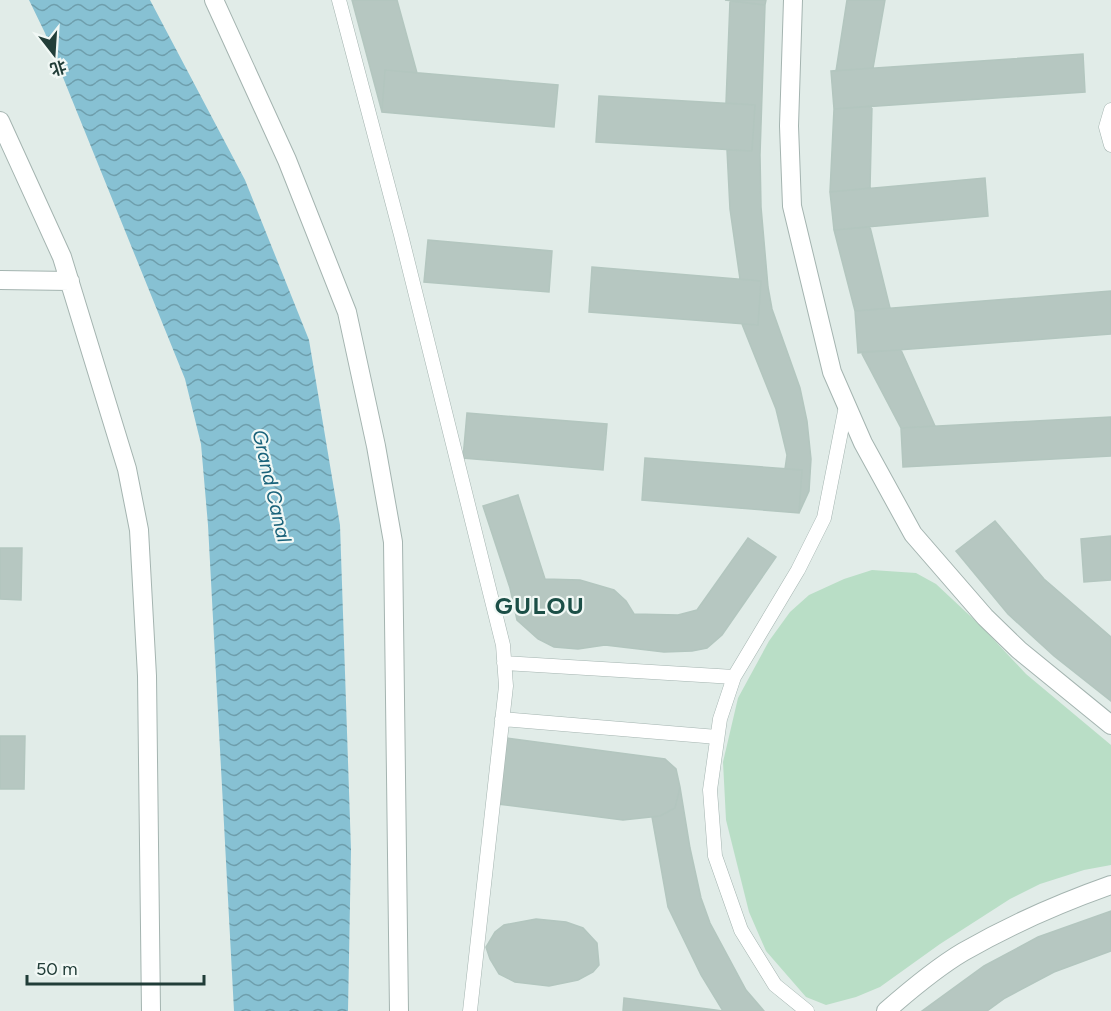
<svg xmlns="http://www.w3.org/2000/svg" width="1111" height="1011" viewBox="0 0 1111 1011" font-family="Figtree,'Noto Sans SC',sans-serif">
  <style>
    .park { fill: #b9dec6 }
    .water { fill: url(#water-waves) }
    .building { fill: #b6c7c1; stroke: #b3c6bf; stroke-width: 1.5 }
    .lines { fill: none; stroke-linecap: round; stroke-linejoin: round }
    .lane-casing { stroke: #a4b4b0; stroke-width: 15 }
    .street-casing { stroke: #a4b4b0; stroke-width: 20 }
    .lane { stroke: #fff; stroke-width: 14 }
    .street { stroke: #fff; stroke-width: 18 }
    .labels { text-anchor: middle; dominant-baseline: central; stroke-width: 4.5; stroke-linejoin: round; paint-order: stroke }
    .water-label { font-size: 20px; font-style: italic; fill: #19627a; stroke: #f1f8f5 }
    .district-label { font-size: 24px; font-weight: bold; letter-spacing: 1.5px; fill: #1c4f47; stroke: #f1f8f5 }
  </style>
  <defs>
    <pattern id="water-waves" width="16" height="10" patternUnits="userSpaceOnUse" patternTransform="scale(1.5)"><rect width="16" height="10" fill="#87c1d3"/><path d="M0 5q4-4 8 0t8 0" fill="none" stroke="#6e9eac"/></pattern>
  </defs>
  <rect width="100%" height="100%" fill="#e1ece8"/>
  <path class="park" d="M872,570l44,3 20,11 46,43 44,47 85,71v120l-27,5 -44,14 -30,15 -70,45 -60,43 -24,10 -30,8 -20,-8 -40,-46 -17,-39 -23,-92 -3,-58 15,-64 31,-57 21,-29 19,-17 35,-16z"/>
  <path class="water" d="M29,0h121l95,180 64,160 31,185 11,325 -3,161h-114l-26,-486 -7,-81 -16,-65 -140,-346z"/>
  <path class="building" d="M352,0h45l20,73 -32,-3 -3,42z
    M725,0h41l-1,5z
    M847,0h38l-12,68 -37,3z
    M730,1l35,4 -5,150 1,52 7,80 4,22 28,79 7,33 4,38 -2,32 -10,22 3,-43 -17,-1 2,-14 -11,-46 -34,-85 16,1 3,-44 -21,-2 -10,-70 -3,-59 25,1 3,-46 -29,-2z
    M1083,54l2,38 -251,17 -3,-38z
    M385,70l173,15 -4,42 -172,-15z
    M599,96l156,9 -3,46 -156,-9z
    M872,106l-2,82 -40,4 4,-83z
    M985,178l3,38 -154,14 -4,-38z
    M870,227l20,81 -35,3 -21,-81z
    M428,240l124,11 -3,41 -125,-10z
    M592,267l169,14 -3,44 -169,-13z
    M1111,291v43l-253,19 -3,-42z
    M901,350l34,76 -34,2 -40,-76z
    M467,413l140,11 -4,46 -140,-12z
    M1111,417v39l-208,11 -2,-39z
    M645,458l157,12 -3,43 -157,-13z
    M518,495l27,84 35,1 34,10 12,11 8,13 44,1 19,-5 51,-72 28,19 -54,78 -15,13 -15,3 -28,1 -59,-7 -27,4 -24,-2 -16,-8 -21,-19 -7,-32 -27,-82z
    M995,521l49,58 67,58v64l-57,-45 -46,-42 -52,-63z
    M1111,536v44l-27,2 -3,-43z
    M0,548h22l-1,52 -21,-1z
    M0,736h25l-1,53h-24z
    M507,738l158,21 11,10 4,18 -5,21 -15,8 -37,4 -125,-16z
    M680,787l10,61 11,50 9,25 36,67 18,21h-41l-22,-36 -33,-68 -16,-90 8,-1 15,-8z
    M1111,911v40l-57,21 -49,26 -18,13h-65l62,-45 54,-29z
    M536,919l30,3 17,6 14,15 2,22 -6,7 -15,8 -29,6 -34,-4 -16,-8 -9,-15 -4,-12 9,-15 9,-7z
    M624,998l99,13h-100z"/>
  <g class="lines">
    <g class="lane-casing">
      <path id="lane" d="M339,0l62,235 102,410 3,41 -36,325
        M1111,110l-5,17 5,18
        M504,663l230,14
        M502,719l215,18
        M807,1011l-32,-26 -34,-55 -26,-74 -5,-66 10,-71 14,-42 64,-107 26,-52 22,-112"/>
    </g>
    <g class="street-casing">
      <path id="street" d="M214,0l73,160 60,152 29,134 17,96 6,469
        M793,0l-4,126 3,80 40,166 31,71 50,91 72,83 34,33 92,75
        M0,121l62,136 65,212 12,61 8,146 4,335
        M0,280l70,1
        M886,1011c24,-21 50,-43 77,-59 47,-27 97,-49 148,-67"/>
    </g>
    <use href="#lane" class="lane"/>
    <use href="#street" class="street"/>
  </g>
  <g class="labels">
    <g class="water-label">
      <text transform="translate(272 486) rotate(77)">Grand Canal</text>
    </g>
    <g class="district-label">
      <text x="540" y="605">GULOU</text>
    </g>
  </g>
  <g transform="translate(54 54) rotate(163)" stroke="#f1f8f5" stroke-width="4.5" paint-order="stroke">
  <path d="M0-4.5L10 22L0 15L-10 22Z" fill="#213d38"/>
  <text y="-9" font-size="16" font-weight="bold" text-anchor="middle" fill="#213d38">北</text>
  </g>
  <path d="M27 975v9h177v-9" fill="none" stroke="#213d38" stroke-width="3"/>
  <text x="36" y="975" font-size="18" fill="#213d38" stroke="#f1f8f5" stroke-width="4.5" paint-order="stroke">50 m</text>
</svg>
